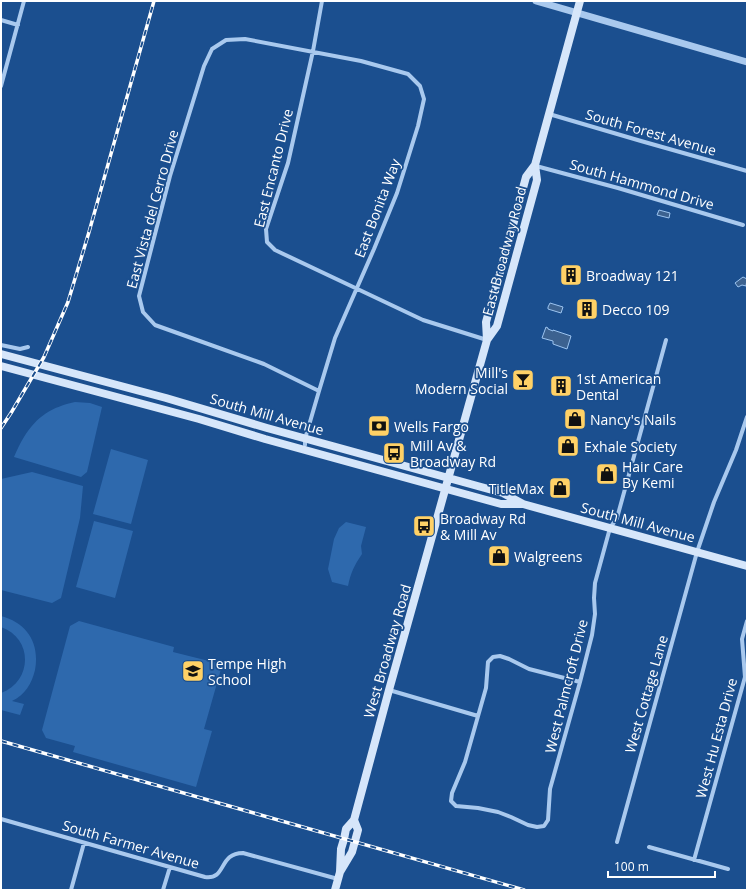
<svg xmlns="http://www.w3.org/2000/svg" width="748" height="891" viewBox="0 0 748 891" font-family="'Open Sans',sans-serif">
  <style>
    .green { fill: #2e69ad }
    .water { fill: #3c6290; stroke: #9cc4f0 }
    .lines { fill: none; stroke-linecap: round; stroke-linejoin: round }
    .minor { stroke: #a9c9ee; stroke-width: 4 }
    .tertiary { stroke: #a9c9ee; stroke-width: 7 }
    .secondary { stroke: #d6e6fa; stroke-width: 8 }
    .rail-casing { stroke: #fff; stroke-width: 3.5 }
    .rail { stroke: #1b4f8f; stroke-width: 2; stroke-dasharray: 6; stroke-linecap: butt }
    .labels { text-anchor: middle; dominant-baseline: central; stroke-width: 3.5; stroke-linejoin: round; paint-order: stroke }
    .street-label { font-size: 14px; fill: #fff; stroke: #1b4f8f }
    .poi-label { font-size: 14px; fill: #fff; stroke: #1b4f8f; text-anchor: start }
  </style>
  <rect width="100%" height="100%" fill="#1b4f8f"/>
  <path class="green" d="M75,402l15,1 12,4 -15,65 -6,5 -67,-20c3,-7 6,-14 10,-20 13,-21 28,-30 51,-35z
    M111,449l37,11 -17,64 -38,-10z
    M32,472l51,14 -3,32 -19,80 -9,5 -51,-13v-111z
    M94,521l39,10 -18,67 -39,-11z
    M346,522l20,5 -5,19 1,8c-8,12 -11,18 -14,32l-16,-4 -4,-13 6,-30 5,-11z
    M1,616c26,7 39,27 34,54 -3,13 -10,25 -23,31l12,3 -4,11 -19,-5v-17c32,-12 32,-55 0,-66z
    M79,621l95,26 -1,5 44,11 4,6 -17,60 8,2 -16,56 -123,-35 2,-6 -29,-8 -4,-8 28,-104z"/>
  <path class="water" d="M659,210l11,3 -1,5 -12,-3z
    M743,277l4,2 -1,7 -4,-1 -4,2 -3,-4z
    M550,303l13,4 -2,6 -13,-4v-2z
    M546,327l2,1v1l5,2v-1l18,6 -4,13 -14,-5v-3l-11,-3z"/>
  <g class="lines">
    <path class="minor" d="M322,1l-9,50 -25,112 -22,66 1,13 8,8 148,70 64,20
      M1,20l17,5
      M1,86l23,-85
      M549,114l92,27 106,30
      M536,166l82,22 125,37
      M1,345l19,4 8,-2
      M305,445v-6l14,-48 16,-53 39,-89 23,-56 21,-67 6,-27 -4,-13 -12,-12 -47,-13 -116,-22 -19,1 -14,9 -8,17 -34,110 -31,120 4,16 12,13 109,39 55,27
      M580,682l-51,-13 -20,-10 -9,-3 -7,1 -5,5 -2,26 -21,74 -13,31 -1,8 5,5 22,2 20,4 13,5 17,8 9,2 7,-1 4,-6 2,-31 30,-107 12,-47 3,-21 -1,-16 1,-15 15,-55 7,-10 49,-178
      M389,690l89,26
      M1,819l204,58c22,3 13,-24 38,-24l95,26
      M617,842l80,-290 17,-50 22,-52 11,-33
      M649,847l79,22
      M694,860l51,-183 -3,-38 5,-18
      M71,890l13,-47
      M163,890l7,-23"/>
    <path class="tertiary" d="M536,1l211,61"/>
    <path class="secondary" d="M487,340l10,-14 40,-146 -2,-15
      M1,354l165,44 101,30 236,65 20,11 224,62
      M1,366l198,53 66,20 236,65h20
      M340,872l12,-20 6,-22 -4,-10
      M335,890l5,-18 1,-23 3,-10 2,-10 8,-9 35,-130 98,-350 -1,-18 23,-82 17,-63 9,-12 45,-164"/>
    <g class="rail-casing">
      <path id="rail" d="M1,428l10,-15 33,-56 24,-55 21,-70 65,-231
        M1,741l523,149"/>
    </g>
    <use href="#rail" class="rail"/>
  </g>
  <defs>
    <g id="building-square" transform="scale(1.15)"><rect x="-9" y="-9" width="18" height="18" rx="4" fill="#ffd166" stroke="#1b4f8f"/><path d="M-4-6H4V6H1V3H-1V6H-4ZM-2.5-4.3h1.7v1.8h-1.7ZM.8-4.3h1.7v1.8H.8ZM-2.5-1h1.7V.8h-1.7ZM.8-1h1.7V.8H.8Z" fill="#111"/></g>
    <g id="bar-square" transform="scale(1.15)"><rect x="-9" y="-9" width="18" height="18" rx="4" fill="#ffd166" stroke="#1b4f8f"/><path d="M-6-5H6L.8 .8V4.5H3.5V6h-7V4.5H-.8V.8Z" fill="#111"/></g>
    <g id="shop-square" transform="scale(1.15)"><rect x="-9" y="-9" width="18" height="18" rx="4" fill="#ffd166" stroke="#1b4f8f"/><path d="M-5-2.5h2.3a2.7 3.5 0 0 1 5.4 0H5L5.5 6h-11ZM-1.5-2.5h3a1.5 2.3 0 0 0-3 0Z" fill="#111"/></g>
    <g id="bank-square" transform="scale(1.15)"><rect x="-9" y="-9" width="18" height="18" rx="4" fill="#ffd166" stroke="#1b4f8f"/><path d="M-6-4H6V4H-6ZM0-2.3a2.3 2.3 0 1 0 0 4.6a2.3 2.3 0 1 0 0-4.6Z" fill="#111"/></g>
    <g id="bus-square" transform="scale(1.15)"><rect x="-9" y="-9" width="18" height="18" rx="4" fill="#ffd166" stroke="#1b4f8f"/><path d="M-5-6H5V4H4V6H2V4H-2V6H-4V4H-5ZM-3.5-4V0h7V-4ZM-3.5 1.2v1.5H-2V1.2ZM2 1.2v1.5H3.5V1.2Z" fill="#111"/></g>
    <g id="school-square" transform="scale(1.15)"><rect x="-9" y="-9" width="18" height="18" rx="4" fill="#ffd166" stroke="#1b4f8f"/><path d="M0-5L7-2L0 1L-7-2ZM-4 1L0 2.5L4 1V4Q0 6-4 4Z" fill="#111"/></g>
  </defs>
  <g fill-rule="evenodd">
    <use href="#building-square" x="571" y="275"/>
    <use href="#building-square" x="587" y="309"/>
    <use href="#bar-square" x="523" y="380"/>
    <use href="#building-square" x="561" y="386"/>
    <use href="#shop-square" x="575" y="419"/>
    <use href="#bank-square" x="379" y="426"/>
    <use href="#shop-square" x="568" y="446"/>
    <use href="#bus-square" x="394" y="453"/>
    <use href="#shop-square" x="607" y="474"/>
    <use href="#shop-square" x="560" y="488"/>
    <use href="#bus-square" x="424" y="526"/>
    <use href="#shop-square" x="499" y="556"/>
    <use href="#school-square" x="193" y="671"/>
  </g>
  <g class="labels">
    <g class="street-label">
      <text transform="translate(651 132) rotate(16)">South Forest Avenue</text>
      <text transform="translate(273 168) rotate(-76)">East Encanto Drive</text>
      <text transform="translate(642 184) rotate(16)">South Hammond Drive</text>
      <text transform="translate(377 208) rotate(-69)">East Bonita Way</text>
      <text transform="translate(152 209) rotate(-75)">East Vista del Cerro Drive</text>
      <text transform="translate(504 251) rotate(-75)">East Broadway Road</text>
      <text transform="translate(267 414) rotate(16)">South Mill Avenue</text>
      <text transform="translate(638 522) rotate(15)">South Mill Avenue</text>
      <text transform="translate(387 651) rotate(-74)">West Broadway Road</text>
      <text transform="translate(566 686) rotate(-76)">West Palmcroft Drive</text>
      <text transform="translate(646 694) rotate(-74)">West Cottage Lane</text>
      <text transform="translate(716 738) rotate(-75)">West Hu Esta Drive</text>
      <text transform="translate(131 844) rotate(16)">South Farmer Avenue</text>
    </g>
    <g class="poi-label">
      <text x="586" y="275">Broadway 121</text>
      <text x="602" y="309">Decco 109</text>
      <text x="508" y="372" text-anchor="end">Mill's<tspan x="508" dy="16">Modern Social</tspan></text>
      <text x="576" y="378">1st American<tspan x="576" dy="16">Dental</tspan></text>
      <text x="590" y="419">Nancy's Nails</text>
      <text x="394" y="426">Wells Fargo</text>
      <text x="410" y="445">Mill Av &amp;<tspan x="410" dy="16">Broadway Rd</tspan></text>
      <text x="584" y="446">Exhale Society</text>
      <text x="622" y="466">Hair Care<tspan x="622" dy="16">By Kemi</tspan></text>
      <text x="544" y="488" text-anchor="end">TitleMax</text>
      <text x="440" y="518">Broadway Rd<tspan x="440" dy="16">&amp; Mill Av</tspan></text>
      <text x="514" y="556">Walgreens</text>
      <text x="208" y="663">Tempe High<tspan x="208" dy="16">School</tspan></text>
    </g>
  </g>
  <rect width="748" height="891" fill="none" stroke="#ffffff" stroke-width="4"/>
  <path d="M608 871v6h107v-6" fill="none" stroke="#ffffff" stroke-width="2"/>
  <text x="614" y="871" font-size="12" fill="#ffffff" stroke="#1b4f8f" stroke-width="3" paint-order="stroke">100 m</text>
</svg>
